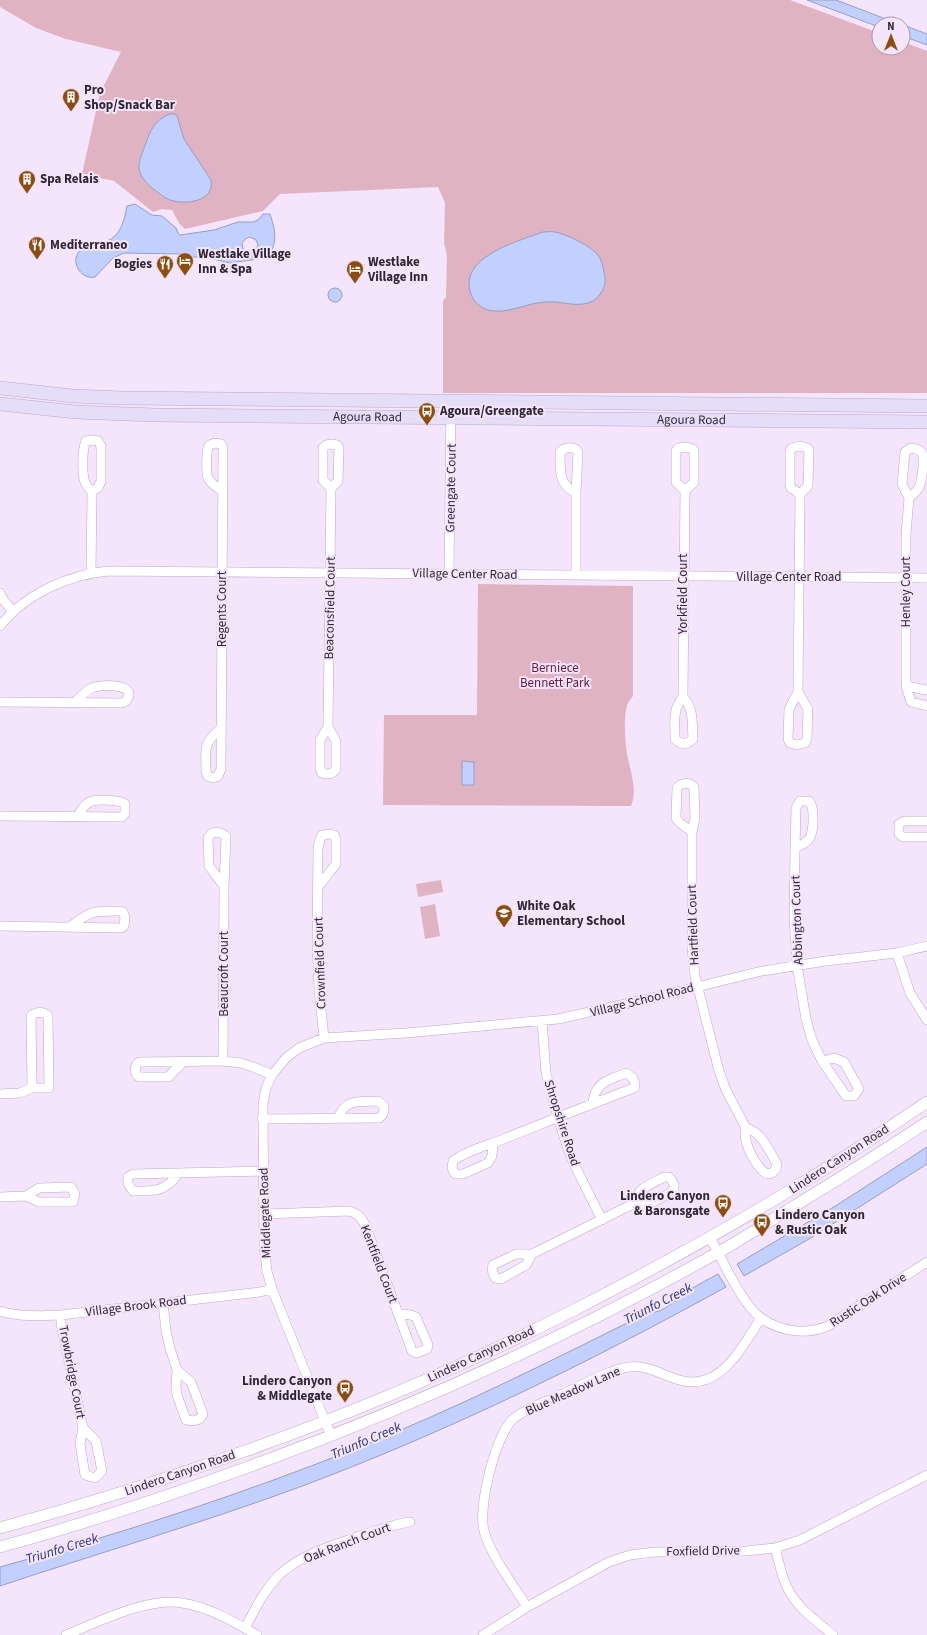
<svg xmlns="http://www.w3.org/2000/svg" width="927" height="1635" viewBox="0 0 927 1635" font-family="'Source Sans 3',sans-serif">
  <style>
    .green { fill: #e0b3c3 }
    .water { fill: #c2d0ff; stroke: #969ec2; fill-rule: evenodd }
    .lines { fill: none; stroke-linecap: round; stroke-linejoin: round }
    .minor-casing { stroke: #bca9c5; stroke-width: 10 }
    .tertiary-casing { stroke: #bca9c5; stroke-width: 12 }
    .secondary-casing { stroke: #bca9c5; stroke-width: 14 }
    .minor { stroke: #fff; stroke-width: 9 }
    .tertiary { stroke: #fff; stroke-width: 11 }
    .secondary { stroke: #e4def8; stroke-width: 13 }
    .labels { text-anchor: middle; dominant-baseline: central; stroke-width: 4; stroke-linejoin: round; paint-order: stroke }
    .poi-label { font-size: 13px; font-weight: bold; fill: #2f2833; stroke: #f4e4fc; text-anchor: start }
    .street-label { font-size: 13px; fill: #2f2833; stroke: #f4e4fc }
    .park-label { font-size: 13px; fill: #681b3e; stroke: #f4e4fc }
    .water-label { font-size: 14px; font-style: italic; fill: #2b3679; stroke: #f4e4fc }
  </style>
  <rect width="100%" height="100%" fill="#f4e4fc"/>
  <path class="green" d="M0,0h790l89,33v15h24v-6l24,9v342h-484v-92l3,-4 1,-42 -3,-12 1,-40 -7,-16 -158,7 -17,17 -78,18 -6,-6 -7,-13 -10,-1 -9,3 -39,-31 -32,-7 18,-81 21,-41 -55,-13 -30,-11 -36,-21z
    M478,584l155,2v110c-2,2 -4,5 -5,7 -5,11 -3,39 -1,51 3,16 11,36 4,52l-248,-1 1,-90h93z
    M441,880l2,12 -25,5 -2,-13z
    M435,904l5,32 -15,3 -5,-32z"/>
  <path class="water" d="M807,0h29l63,24h-20v3z
    M903,25l24,9v11l-24,-9z
    M170,114h5l2,2 7,23 27,41c4,22 -26,25 -41,20 -7,-3 -12,-8 -18,-12 -6,-5 -13,-13 -13,-21 0,-7 4,-16 7,-24 4,-13 10,-24 24,-29z
    M135,204l17,11 10,1 14,12 2,5 2,2 34,-5 24,-8h15l5,-2 5,-6h7c5,15 8,27 -1,41l-11,4 -28,4 -26,-6h-21l-1,-3 -58,-1 -11,5 -18,19c-13,3 -24,-13 -17,-24 9,-13 27,-6 38,-18 7,-8 9,-19 11,-29zM250,237l6,3 2,5 -2,5 -6,3 -7,-4 -1,-6 3,-4z
    M543,232c4,0 9,-1 12,0 11,2 36,14 43,23 3,4 5,11 6,17 1,5 2,10 0,15 -2,5 -6,11 -11,14 -15,8 -33,-1 -48,1 -19,1 -38,13 -57,8 -9,-3 -16,-10 -18,-19 -9,-35 49,-50 73,-59z
    M328 295a7 7 0 1 1 14 0a7 7 0 1 1-14 0Z
    M462,761l12,1v23h-12z
    M927,1147v17l-118,75 -65,37 -7,-12 100,-59z
    M718,1274l8,13c-138,76 -281,146 -429,201 -98,36 -198,65 -297,98v-19c120,-33 239,-72 355,-118 100,-40 196,-88 292,-136 17,1 30,-15 44,-24 8,-5 18,-10 27,-15z"/>
  <g class="lines">
    <g class="minor-casing">
      <path id="minor" d="M332,444l5,1 2,3 -1,33 -7,7 -8,-8v-32l3,-3z
        M800,446l7,2 2,2 -1,36 -8,8 -9,-6 -1,-4v-33l2,-3z
        M909,498c3,-3 7,-6 9,-9 4,-6 7,-29 4,-36 -2,-4 -7,-4 -11,-5l-6,4 -3,32 7,14 -3,36v152l5,16 16,4
        M91,573l1,-82c-2,-2 -4,-3 -5,-5 -6,-7 -5,-36 -1,-45l6,-1 6,1 3,5v35l-3,7 -6,3
        M449,574l2,-172
        M576,576v-83l2,-41 -2,-3c-7,-2 -11,-2 -16,3 1,19 -3,31 16,41
        M0,593l2,5 11,14
        M0,626c25,-32 68,-51 108,-55l819,7
        M906,686l21,4
        M798,692l10,17 -1,30 -2,4 -8,2 -7,-2 -2,-4 1,-30 9,-17 2,-198
        M683,697c11,11 9,27 10,42 -6,6 -12,6 -18,0 0,-16 -3,-29 8,-42l2,-206 -9,-9v-31l2,-3 8,-1 7,2 1,2v31l-9,9
        M0,702l122,1 4,-2c14,-18 -26,-17 -34,-13 -7,3 -12,10 -17,14
        M328,727l8,14v28c-3,5 -8,6 -14,4l-2,-4v-29l8,-13 3,-239
        M221,728c-19,16 -15,21 -15,44l2,4 5,2 5,-2 3,-7 2,-321 -2,-4c-4,-1 -9,-1 -12,2 -3,4 -3,27 -1,32 3,6 9,9 14,13
        M0,816l122,1 3,-4v-9c-4,-4 -26,-5 -32,-3 -8,1 -12,10 -16,15
        M927,821h-23l-5,3v10l4,3h24
        M692,832l-12,-9 -4,-5 1,-30c5,-6 12,-6 17,-1l1,31 -3,14v116l3,28 24,95 7,19 20,38c-4,14 9,37 20,46l6,-1 4,-4 1,-5c-8,-13 -15,-32 -31,-36
        M795,848c5,-2 10,-4 14,-9 5,-7 6,-32 0,-38h-9l-4,7 -1,40 -1,70 3,47 9,54 6,21 10,21 24,35h8l5,-7 -15,-27 -10,-4 -12,3
        M318,887l18,-23v-25l-2,-4 -4,-1 -8,1 -2,4 -2,9 -1,95 2,47 5,48
        M0,926l121,2 3,-2 1,-8 -2,-6 -3,-1c-27,0 -29,-1 -50,16
        M897,953l13,40 17,27
        M542,1021l4,52 12,45 10,31 9,21 25,50
        M223,1061l1,-175 2,-49c-3,-5 -9,-5 -14,-4l-4,5 1,28 15,20
        M183,1062l-15,15h-29c-5,-4 -5,-11 0,-15l84,-1 18,2 12,4 19,8
        M0,1094l20,-1 12,-5h17l-1,-72 -2,-2 -6,-2 -7,2 -2,2 1,72
        M262,1119l117,-1c5,-3 5,-7 5,-12l-6,-5c-19,1 -32,-3 -40,17
        M493,1143l-1,13 -4,7 -25,11h-8l-3,-6 1,-7c14,-11 36,-16 53,-23 43,-17 85,-34 128,-50l1,-3 -2,-7 -7,-5c-17,7 -32,9 -33,31
        M178,1174c-13,18 -24,17 -45,17 -4,-5 -6,-8 -5,-14l5,-3 130,-3
        M0,1197l26,-1 13,6h34l2,-8 -4,-7 -32,1 -13,8
        M264,1214l85,-3c10,3 13,7 17,16l46,124 4,2 11,-4 1,-4 -12,-28 -5,-2 -13,-1
        M710,1238c12,20 32,67 51,80 20,14 45,17 67,8l99,-64
        M532,1254l-6,11 -25,14 -6,-1 -3,-8 1,-5 23,-11h16l101,-50c14,4 28,-6 40,-13 3,-6 0,-9 -4,-14h-5c-13,7 -27,11 -31,27
        M163,1303l3,28 4,17 7,22 -1,15 1,10 9,25c6,1 14,2 17,-6l-12,-32 -14,-12
        M0,1311c21,6 40,5 61,4l199,-23 12,-3
        M61,1315v9l22,104 -3,16 5,31 10,3 7,-7 -6,-30 -13,-13
        M331,1436l-59,-147 -5,-18 -3,-24 -1,-143 3,-16 6,-13 14,-17 13,-10 25,-10 82,-5 152,-14 90,-20 114,-28 64,-10 71,-8 30,-7
        M775,1548c4,13 6,27 12,39 9,20 29,34 46,48
        M527,1607c-13,-21 -37,-53 -43,-76 -6,-25 11,-94 29,-112 12,-10 30,-16 43,-22 21,-9 51,-27 73,-30 29,-4 48,24 79,12 24,-10 39,-40 53,-61
        M245,1628c10,-19 20,-39 35,-54 23,-21 55,-29 83,-39 16,-5 31,-11 47,-13
        M66,1635c32,-13 82,-38 116,-32 27,4 52,19 75,32
        M483,1635l44,-28 82,-45 21,-7 25,-3 91,-1 29,-3 25,-8 127,-65"/>
    </g>
    <g class="tertiary-casing">
      <path id="tertiary" d="M0,1528c196,-54 390,-124 572,-217 76,-39 152,-80 225,-125 44,-26 87,-55 130,-84
        M0,1547c88,-24 174,-53 259,-84 158,-58 312,-128 458,-210 24,-13 47,-29 71,-43 47,-29 93,-57 139,-88"/>
    </g>
    <g class="secondary-casing">
      <g id="secondary">
        <path d="M0,388l73,8 49,2 805,8"/>
        <path id="s1" d="M0,404l76,8 79,3 772,7"/>
      </g>
    </g>
    <use href="#minor" class="minor"/>
    <use href="#tertiary" class="tertiary"/>
    <use href="#secondary" class="secondary"/>
  </g>
  <defs>
    <g id="building-pin" transform="scale(0.9)"><path d="M0 17L-7.5 6A9.5 9.5 0 1 1 7.5 6Z" fill="#8c4e10" stroke="#f4e4fc"/><path d="M-4-6H4V6H1V3H-1V6H-4ZM-2.5-4.3h1.7v1.8h-1.7ZM.8-4.3h1.7v1.8H.8ZM-2.5-1h1.7V.8h-1.7ZM.8-1h1.7V.8H.8Z" fill="#fff"/></g>
    <g id="restaurant-pin" transform="scale(0.9)"><path d="M0 17L-7.5 6A9.5 9.5 0 1 1 7.5 6Z" fill="#8c4e10" stroke="#f4e4fc"/><path d="M-5-6h1v4h1v-4h1v4h1v-4h1v5L-1.5 .5V6h-2V.5L-5-1ZM5-6V6H3V1.5H1.5Q1.5-4 5-6Z" fill="#fff"/></g>
    <g id="hotel-pin" transform="scale(0.9)"><path d="M0 17L-7.5 6A9.5 9.5 0 1 1 7.5 6Z" fill="#8c4e10" stroke="#f4e4fc"/><path d="M-6-4.5h1.5V1H6V5H4.5V3h-9V5H-6ZM-4 0a1.8 1.8 0 1 1 3.6 0ZM.5 0V-2.5h3Q6-2.5 6 0Z" fill="#fff"/></g>
    <g id="bus-pin" transform="scale(0.9)"><path d="M0 17L-7.5 6A9.5 9.5 0 1 1 7.5 6Z" fill="#8c4e10" stroke="#f4e4fc"/><path d="M-5-6H5V4H4V6H2V4H-2V6H-4V4H-5ZM-3.5-4V0h7V-4ZM-3.5 1.2v1.5H-2V1.2ZM2 1.2v1.5H3.5V1.2Z" fill="#fff"/></g>
    <g id="school-pin" transform="scale(0.9)"><path d="M0 17L-7.5 6A9.5 9.5 0 1 1 7.5 6Z" fill="#8c4e10" stroke="#f4e4fc"/><path d="M0-5L7-2L0 1L-7-2ZM-4 1L0 2.5L4 1V4Q0 6-4 4Z" fill="#fff"/></g>
  </defs>
  <g fill-rule="evenodd">
    <use href="#building-pin" x="71" y="97"/>
    <use href="#building-pin" x="27" y="179"/>
    <use href="#restaurant-pin" x="37" y="245"/>
    <use href="#hotel-pin" x="185" y="261"/>
    <use href="#restaurant-pin" x="165" y="264"/>
    <use href="#hotel-pin" x="355" y="269"/>
    <use href="#bus-pin" x="427" y="411"/>
    <use href="#school-pin" x="504" y="913"/>
    <use href="#bus-pin" x="723" y="1203"/>
    <use href="#bus-pin" x="762" y="1222"/>
    <use href="#bus-pin" x="345" y="1388"/>
  </g>
  <g class="labels">
    <g class="poi-label">
      <text x="84" y="90">Pro<tspan x="84" dy="15">Shop/Snack Bar</tspan></text>
      <text x="40" y="179">Spa Relais</text>
      <text x="50" y="245">Mediterraneo</text>
      <text x="198" y="254">Westlake Village<tspan x="198" dy="15">Inn &amp; Spa</tspan></text>
      <text x="368" y="262">Westlake<tspan x="368" dy="15">Village Inn</tspan></text>
      <text x="152" y="264" text-anchor="end">Bogies</text>
      <text x="440" y="411">Agoura/Greengate</text>
      <text x="517" y="906">White Oak<tspan x="517" dy="15">Elementary School</tspan></text>
      <text x="710" y="1196" text-anchor="end">Lindero Canyon<tspan x="710" dy="15">&amp; Baronsgate</tspan></text>
      <text x="775" y="1215">Lindero Canyon<tspan x="775" dy="15">&amp; Rustic Oak</tspan></text>
      <text x="332" y="1381" text-anchor="end">Lindero Canyon<tspan x="332" dy="15">&amp; Middlegate</tspan></text>
    </g>
    <g class="street-label">
      <text stroke="none"><textPath href="#s1" startOffset="368">Agoura Road</textPath></text>
      <text stroke="none"><textPath href="#s1" startOffset="692">Agoura Road</textPath></text>
      <text transform="translate(451 488) rotate(-89)">Greengate Court</text>
      <text transform="translate(465 574) rotate(1)">Village Center Road</text>
      <text x="789" y="577">Village Center Road</text>
      <text transform="translate(906 592) rotate(-90)">Henley Court</text>
      <text transform="translate(683 594) rotate(-90)">Yorkfield Court</text>
      <text transform="translate(330 608) rotate(-89)">Beaconsfield Court</text>
      <text transform="translate(222 609) rotate(-90)">Regents Court</text>
      <text transform="translate(797 920) rotate(-92)">Abbington Court</text>
      <text transform="translate(693 925) rotate(-92)">Hartfield Court</text>
      <text transform="translate(320 963) rotate(-92)">Crownfield Court</text>
      <text transform="translate(224 974) rotate(-90)">Beaucroft Court</text>
      <text transform="translate(642 1000) rotate(-14)">Village School Road</text>
      <text transform="translate(562 1123) rotate(72)">Shropshire Road</text>
      <text transform="translate(839 1159) rotate(-33)">Lindero Canyon Road</text>
      <text transform="translate(265 1213) rotate(-92)">Middlegate Road</text>
      <text transform="translate(379 1264) rotate(69)">Kentfield Court</text>
      <text transform="translate(868 1300) rotate(-33)">Rustic Oak Drive</text>
      <text transform="translate(136 1306) rotate(-7)">Village Brook Road</text>
      <text transform="translate(481 1354) rotate(-25)">Lindero Canyon Road</text>
      <text transform="translate(72 1372) rotate(79)">Trowbridge Court</text>
      <text transform="translate(573 1391) rotate(-24)">Blue Meadow Lane</text>
      <text transform="translate(180 1473) rotate(-19)">Lindero Canyon Road</text>
      <text transform="translate(347 1543) rotate(-21)">Oak Ranch Court</text>
      <text transform="translate(703 1551) rotate(-1)">Foxfield Drive</text>
    </g>
    <g class="park-label">
      <text x="555" y="668">Berniece<tspan x="555" dy="15">Bennett Park</tspan></text>
    </g>
    <g class="water-label">
      <text transform="translate(658 1304) rotate(-27)">Triunfo Creek</text>
      <text transform="translate(366 1441) rotate(-23)">Triunfo Creek</text>
      <text transform="translate(62 1549) rotate(-17)">Triunfo Creek</text>
    </g>
  </g>
  <g transform="translate(891 36)"><circle r="19" fill="#f4e4fc" stroke="#a599ac"/>
  <path d="M0-3L7 15L0 10L-7 15Z" fill="#8c4e10"/>
  <text y="-6" font-size="11" font-weight="bold" text-anchor="middle" fill="#2f2833">N</text>
  </g>
</svg>
